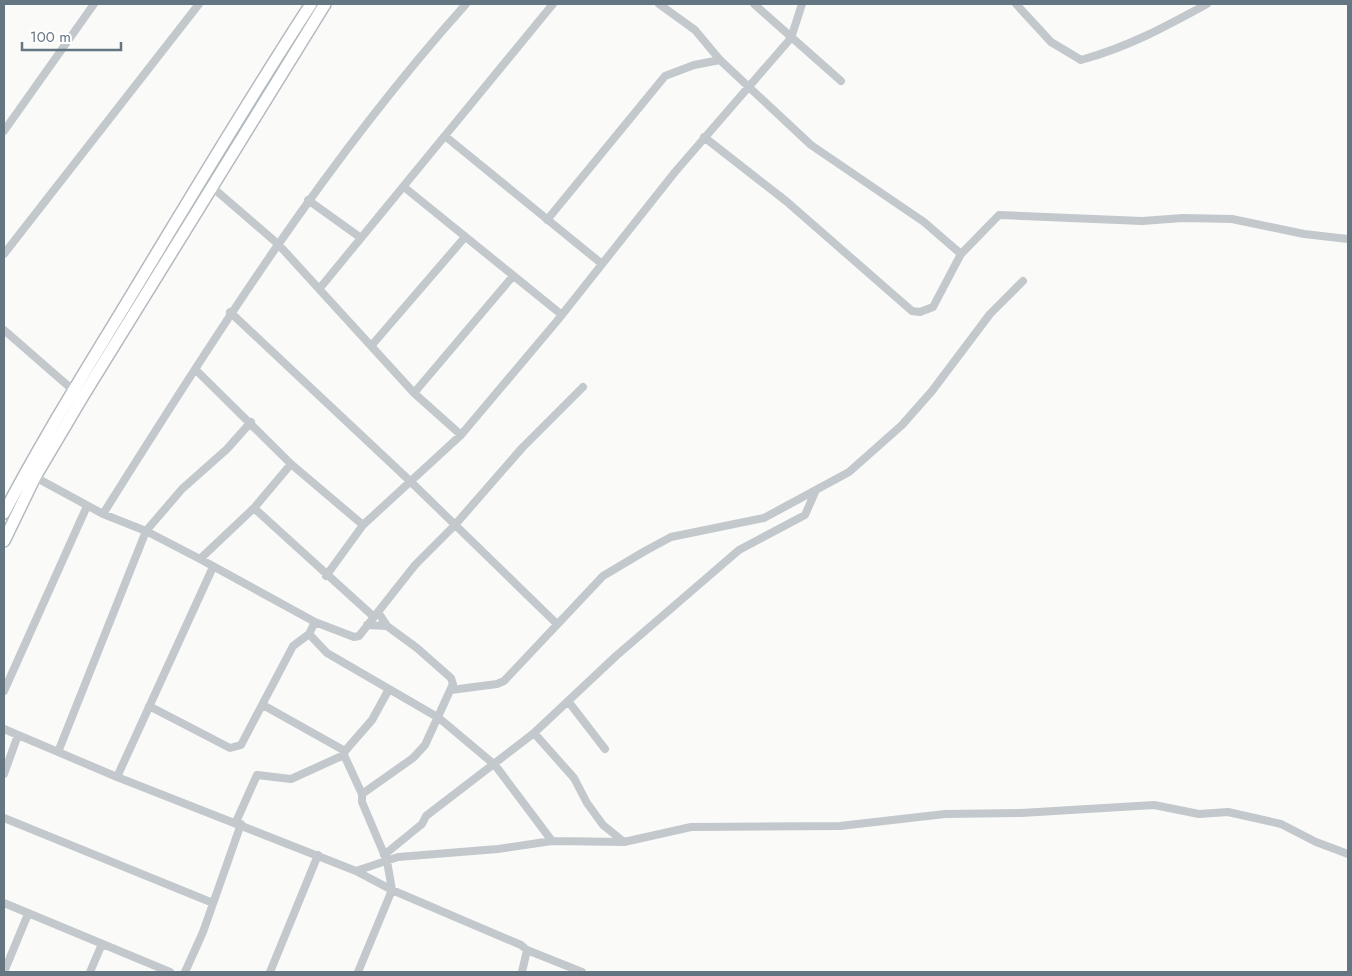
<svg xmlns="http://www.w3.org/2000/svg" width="1352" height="976" viewBox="0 0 1352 976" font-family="Jost,sans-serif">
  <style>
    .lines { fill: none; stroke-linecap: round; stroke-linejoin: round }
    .secondary-casing { stroke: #b3babf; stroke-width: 14 }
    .minor { stroke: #c3c8cc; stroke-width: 8 }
    .secondary { stroke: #fff; stroke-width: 11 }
  </style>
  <rect width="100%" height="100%" fill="#fafaf8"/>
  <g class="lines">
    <g class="secondary-casing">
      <path id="secondary" d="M4,513c39,-75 84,-146 128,-219 59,-97 117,-195 179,-290
        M4,541l31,-64 48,-81 242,-392"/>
    </g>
    <path class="minor" d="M659,4l36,26 25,30 91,85 113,77 37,32
      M754,4l87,77
      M1016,4l35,38 30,18c47,-13 84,-33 126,-56
      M4,131l90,-127
      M445,136l157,128
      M704,137l82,64 126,110 8,1 13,-5 28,-53 38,-39 143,6 41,-3 49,1 72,15 44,5
      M212,187l66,57 136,149 47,42
      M404,187l158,128
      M308,200l53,38
      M547,220l118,-144 29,-11 26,-5
      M4,254l195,-250
      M320,288l233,-284
      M230,312l180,169 147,143
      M4,330l70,61
      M372,345l93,-108
      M196,370l95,94 72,61
      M414,393l99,-117
      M35,477l68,37 43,17 54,28 115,63 39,15 5,-1 56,-71 39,-39 68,-78 61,-61
      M254,508l120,109
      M103,514c111,-177 223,-354 363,-510
      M200,559l54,-51 37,-44
      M326,576l37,-51 98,-90 96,-114 118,-149 116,-134 11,-34
      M367,625l20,1
      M309,634l18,19 112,65 56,47 57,76
      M451,690l46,-6 7,-3 99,-105 42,-25 26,-14 93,-19 85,-46 53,-47 30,-34 58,-77 33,-33
      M4,691l83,-185
      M568,701l37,48
      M263,705l82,46
      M149,706l81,42 11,-3 52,-99 16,-12 6,-12
      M4,729l113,48 239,94 42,-14 100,-8 54,-8 72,1 67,-15 149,-1 105,-12 76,-1 133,-8 45,9 29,-2 53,12 35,18 32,12
      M534,733l40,45 13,25 16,22 21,17
      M58,752l88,-221 36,-42 45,-40 24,-27
      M344,755l18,39v8l25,59 5,29 -34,82
      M4,774l14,-39
      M117,777l96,-210
      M362,794l51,-36 12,-13 28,-61 -2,-6 -34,-30 -30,-22 -9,-14
      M4,818l209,85
      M236,822l21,-47 34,4 53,-24 1,-4 27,-31 17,-31
      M384,855l38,-31 4,-8 108,-83 82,-77 123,-106 66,-35 11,-25
      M356,871l36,19 129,55 6,5 -5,22
      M4,903l166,69
      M527,950l55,22
      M4,972l24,-58
      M90,972l12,-28
      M185,972l18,-40 38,-108
      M270,972l48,-117"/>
    <use href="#secondary" class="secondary"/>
  </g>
  <rect width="1352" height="976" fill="none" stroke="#657683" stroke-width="10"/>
  <path d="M22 42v8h99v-8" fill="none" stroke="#657683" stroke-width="2.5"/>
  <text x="30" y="42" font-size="15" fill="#657683" stroke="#ffffff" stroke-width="4" paint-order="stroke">100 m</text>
</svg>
